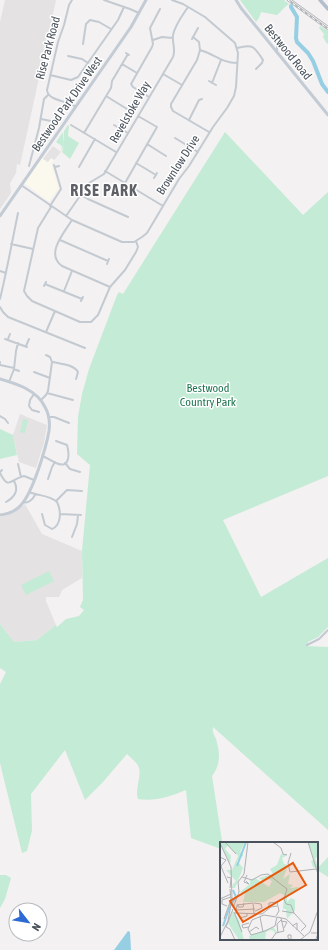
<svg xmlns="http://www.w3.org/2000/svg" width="328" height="950" viewBox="0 0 328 950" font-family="'Asap Condensed',sans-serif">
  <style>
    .commercial { fill: #fbf8ed }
    .education { fill: #e4e2e2 }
    .green { fill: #c4ebd6 }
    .water { fill: #96cee4 }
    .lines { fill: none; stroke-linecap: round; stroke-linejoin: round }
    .river { stroke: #96cee4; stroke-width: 4 }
    .street { stroke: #c3cad1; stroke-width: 2 }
    .secondary { stroke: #c3cbd5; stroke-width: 3 }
    .primary { stroke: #b3becc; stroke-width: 3.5 }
    .tram { stroke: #b3b5ba; stroke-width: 1 }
    .rail-casing { stroke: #b3b5ba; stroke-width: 2.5 }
    .rail { stroke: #fff; stroke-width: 1; stroke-dasharray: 3; stroke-linecap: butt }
    .labels { text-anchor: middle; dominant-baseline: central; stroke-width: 3; stroke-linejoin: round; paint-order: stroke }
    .street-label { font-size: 12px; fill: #4a525c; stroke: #fff }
    .park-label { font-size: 12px; fill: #217752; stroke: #fff }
    .district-label { font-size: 16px; font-weight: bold; letter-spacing: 1px; fill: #5e6065; stroke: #fff }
    .inset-river { fill: none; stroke: #96cee4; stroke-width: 2 }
    .inset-road { fill: none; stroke: #afb1b5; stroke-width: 1 }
    .view { fill: #e8590c; fill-opacity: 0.15; stroke: #e8590c; stroke-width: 2 }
    .inset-edge { fill: none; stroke: #4a525c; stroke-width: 2 }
  </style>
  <rect width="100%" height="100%" fill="#f3f1f1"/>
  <path class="commercial" d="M42,158l6,4 3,-4 3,2 -3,3 8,25 -10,14 -25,-19z"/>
  <path class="education" d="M5,0h51l-36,165 -3,-1 -1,9 -6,10 1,10 -11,16v-187z
    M53,146l8,6 -7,8 -3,-2 -3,4 -5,-3z
    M20,414l27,11 -3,18 -8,25 -17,-6 -6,-27z
    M25,504l17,30 40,17v27l-20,12 -3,7h-13v4l10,24 -19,15 -23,2 -14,-18v-107l12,-4z"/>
  <path class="green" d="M240,0h44l5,4c-6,4 -7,7 -12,11l-16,-3 -2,6 -3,4z
    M320,26l8,5v12l-1,1 -4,-7 1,-3 -5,-6z
    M279,44l3,1 10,14 -3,2 -7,-10z
    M68,125l1,1 -1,10 11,7 -9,16 -8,-7 2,-7v-14z
    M63,132l1,13 -3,6 1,-5 -6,-4z
    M225,132l78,83 25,-23v284l-105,44 38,77 67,-39v69l-10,10 -10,5 -1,4 21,1v183l-115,-103c-1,5 1,8 3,12 4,14 5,25 -4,37l10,65 -1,8 -30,-11 -5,-48c-14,6 -32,12 -48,9 -4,-11 6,-26 -1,-35 -3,-4 -7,-7 -10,-10l-25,29 -17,17 -20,-50 -34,44 1,37 -5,20 -5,2 -22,-90v-79l6,-12 -6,-4v-44l14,18 23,-2 19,-15 1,2 9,-8 13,-3 5,-6 -4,-3 3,-7 -1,-49 8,-86 -13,-11 1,-37 4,-23 7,-25 28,-74 2,-3 4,2z
    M23,419l5,1 -3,13 -5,-1z
    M0,429l13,6 4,20 -17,4z
    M49,571l5,10 -28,14 -5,-10z
    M328,857v20l-11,-7v-1z
    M0,875h6l5,3 -6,21 -5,9z"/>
  <path class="water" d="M128,931l2,1 1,18h-17z"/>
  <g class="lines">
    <path class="river" d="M291,6v1l6,10 -1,21 1,4 11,11 5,8 9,23 6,8"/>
    <path class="street" d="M72,0l-3,5 -5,20 -6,17 -11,48c1,11 19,10 29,17
      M104,0l26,9 9,4
      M193,37l6,5 1,8
      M192,39l6,-11
      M153,40l9,-3 11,1
      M83,44l3,-20 4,-4 9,2 12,7
      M237,48c16,-4 17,-2 26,12l-1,3 -6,6
      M126,53l3,2
      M277,53v-12l2,-2 14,17
      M68,56l14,3 6,4
      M122,64l15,9
      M163,74l19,11
      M50,75l21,5 7,-3 40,-57 6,-13
      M209,81l7,4
      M212,83l9,-23
      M106,96l21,13
      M149,97l-16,-10 -2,-3 21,-37 1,-3 -3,-16 10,-19
      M41,119l15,3
      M189,120l10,-20 3,-1
      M71,125l45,27
      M114,125l14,8
      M209,132l-36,-21 -2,-4v-3l26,-44 3,-10c14,4 22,13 37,13
      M84,133l27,-45 1,-7 16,-27
      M175,138l23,14
      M147,144l19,12
      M136,163l20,12
      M29,166l10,-38 5,-29 4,-4
      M55,167l4,-1
      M79,167l16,-28
      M105,171l58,35
      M154,178l3,-5
      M125,183l32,-56 -19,-11
      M21,185l51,35 50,22h12l8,-5 5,-4 32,-54 10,-13 24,-39 14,-19 7,-12 2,-9 2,-34 -3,-10 -30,-26 -22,-13 -11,-4
      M81,195l7,4 40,18
      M50,206l11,-17 -7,-24
      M51,207l-13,21 -14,63 3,5 5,5 48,21h11l7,-7 12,-28 15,-17 11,-18 2,-5 -2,-6
      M66,216l23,-33 15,-9 69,-117c3,-7 -1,-14 0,-22 2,-10 9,-19 15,-28
      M72,220c-8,13 -27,34 -10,46l48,21
      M60,240l48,21
      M11,244l22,5
      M107,264l2,-5
      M0,271l6,2
      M45,284l37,15
      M44,286l2,-4
      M64,291l8,-20
      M0,299c7,-29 12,-57 18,-86
      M81,301l2,-4
      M0,307l3,5 5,5 77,31
      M46,332l9,-21
      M5,339l22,8
      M8,339l2,-5
      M26,346l3,-7
      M53,362c8,2 20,2 25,10l-2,7
      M0,363v-1
      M0,365l14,3
      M14,369l5,2
      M34,372l16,6
      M9,382l5,-13 2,-18 2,-8
      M47,393l26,7
      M34,394l-4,6 -1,6 3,4 7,2
      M41,400l5,-5 2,-4 4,-29 -2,-5 -4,-2
      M0,416l5,3 3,4
      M48,417h6l15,6
      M42,456c6,2 9,5 14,7 15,7 13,-11 11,-18l-11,-4
      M65,463l5,6 10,3
      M18,464l3,13
      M0,472l2,-2
      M0,473c9,18 10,6 24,3l10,4
      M48,479l4,-12 3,-5
      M29,492c9,4 21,3 28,10 4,8 5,23 -5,27l-7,-4 -3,-11
      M56,501l11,-11 15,1
      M6,502c9,-5 13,-12 8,-21
      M23,502c5,2 10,-3 12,-7
      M60,514l21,1
      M72,537l5,-13 1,-9
      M307,645l12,-6 9,-9"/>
    <path class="secondary" d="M236,0l5,8 87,107
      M0,216l131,-189 15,-27
      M0,379c17,5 37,11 45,28 4,7 5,16 4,24 -3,17 -16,61 -28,74 -5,6 -13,9 -21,10"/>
    <path class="primary" d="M320,0l8,9"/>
    <path class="tram" d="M292,0l36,26"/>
    <g class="rail-casing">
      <path id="rail" d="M288,0l40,29"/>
    </g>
    <use href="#rail" class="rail"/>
  </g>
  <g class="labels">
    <g class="street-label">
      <text transform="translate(48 48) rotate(-75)">Rise Park Road</text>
      <text transform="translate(288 52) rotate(51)">Bestwood Road</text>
      <text transform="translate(67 104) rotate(-55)">Bestwood Park Drive West</text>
      <text transform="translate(130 112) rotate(-60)">Revelstoke Way</text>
      <text transform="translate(178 165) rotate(-57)">Brownlow Drive</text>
    </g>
    <g class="park-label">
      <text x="208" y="388">Bestwood<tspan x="208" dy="14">Country Park</tspan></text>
    </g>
    <g class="district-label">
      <text x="104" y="190">RISE PARK</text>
    </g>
  </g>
  <g transform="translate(220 842)">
    <rect width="98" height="98" fill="#f3f1f1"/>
    <path d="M0,0h25l-5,10 3,1v3l-6,5 6,7 -8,20h-3l1,-4 3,-3 -10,-11h6l6,-14 -10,-11 -3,4 6,7 -1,9zM88,0h10v15l-3,1 3,10 -5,-1 -2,-6 3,-1zM61,12l6,1 -5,3 2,6 4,1 -5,14 7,-5 -2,10 5,1 -3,3 9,-1 -7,8h-5v7l4,-4 4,2v10l-8,9 -1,-10h-3l1,-14 -4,-2 -16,9h-21l2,-8 -5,-2 10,-8v-4l5,-2 14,9 3,-6 -7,-3 -2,3 -4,-3 14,-4 -3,-5 7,-4zM13,69l6,9 5,20h-5l-11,-17zM53,85l4,5 -3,1v-2l-4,-1 -4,2 -1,8h-15l-1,-4z" fill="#c4ebd6"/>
    <path class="inset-river" d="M17,24l9,-24M12,61l4,-6 -3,-7M3,84l8,-23"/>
    <path class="inset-road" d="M5,0l11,12M53,0l8,6 2,6 4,1M88,0l10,32M0,1l11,24 1,32 -4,22 -8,16M71,11l-3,10 2,9 26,-3M0,15l6,3 -5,6M0,22l8,19M7,35l4,1 -1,10M22,35l10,3 9,-5 7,-1 10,8M26,39l3,3 -5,-2 3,-7M58,40l9,7 -3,10 2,5 5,1 3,8 12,13 -5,5M0,57l11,-5M34,61l7,1 1,4 -7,3M18,62v3h5l1,-4M7,64l-5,-2v-4l9,-3M13,66l6,-16 -1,-10 6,-8 4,-32M49,66v-5l8,-1 2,9 -3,5M16,68l19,-1M62,69l12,2M14,70l8,20M15,71l27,1 9,-7 6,-1M16,71l1,-8 16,-2 1,11M18,71l2,5 7,-2v-3M44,73l12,2M40,75l3,15M57,75l9,2 18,17M4,77l7,-20 -1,-10M61,79l6,1 -3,6M72,84l5,-3v7M6,85l7,-18M6,85l4,2 5,11M29,85l-6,1 -1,-3 7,-2M28,87l3,6 14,-4 10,-5 2,-9M28,87l4,-9 12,-5M29,90l7,-5 3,2M90,90l8,-22M58,91l-1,-9 4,-4M91,91h7l-2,6M51,98l5,-7 8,-2 -3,-13M71,98v-5h-3v3l3,2M80,98l10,-8"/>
    <path class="view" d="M73,21l13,22 -63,37 -13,-21z"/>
    <rect width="98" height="98" class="inset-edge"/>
  </g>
  <g transform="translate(28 922) rotate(121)"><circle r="19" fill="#ffffff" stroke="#b7babe"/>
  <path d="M0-3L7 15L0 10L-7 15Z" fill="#2c69d2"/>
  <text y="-6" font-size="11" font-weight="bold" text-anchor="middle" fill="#4a525c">N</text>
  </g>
</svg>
